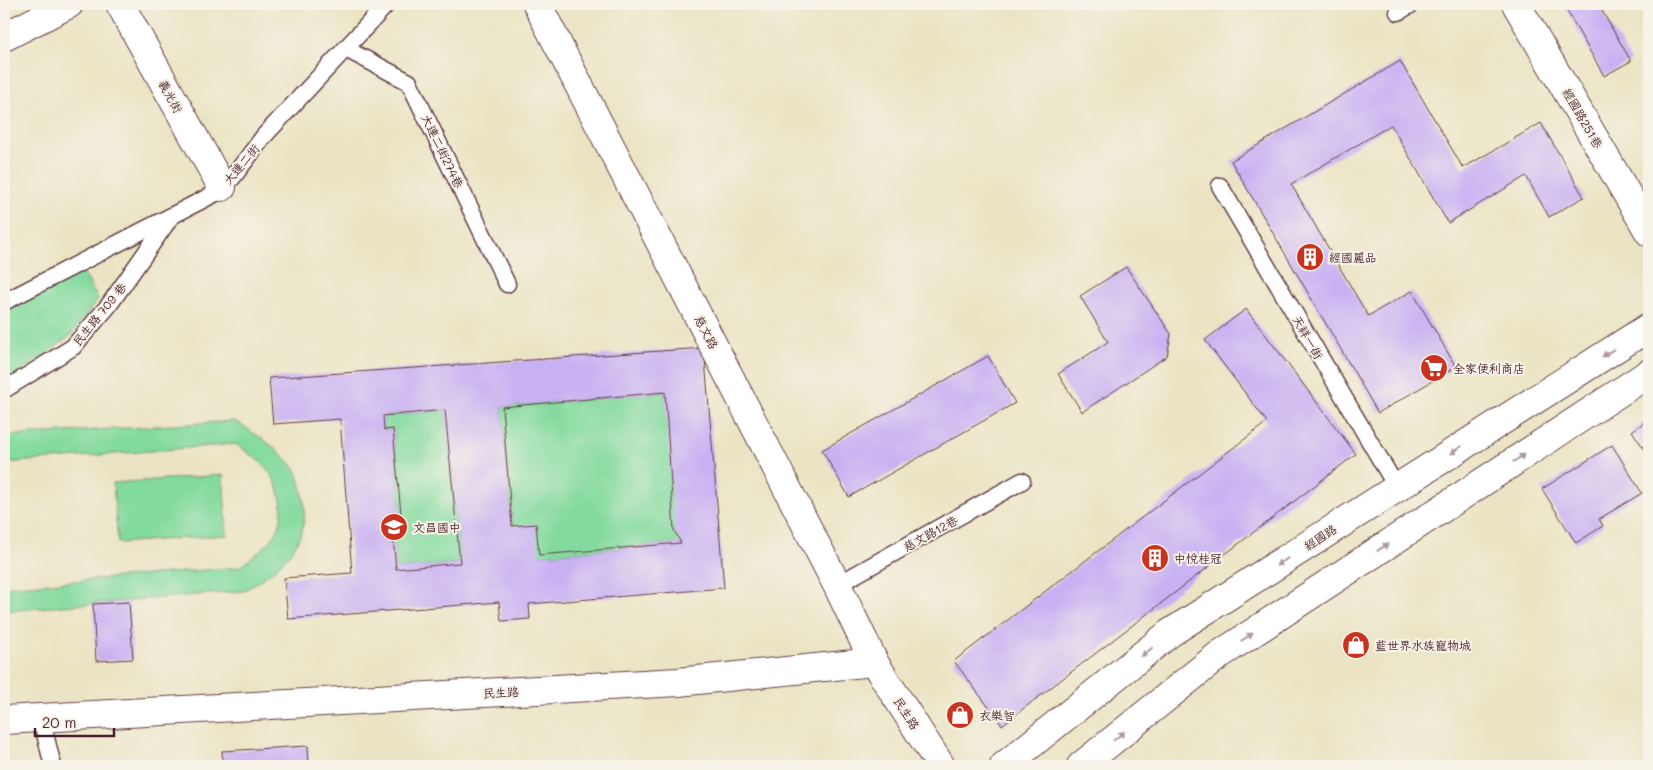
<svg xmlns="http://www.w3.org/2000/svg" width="1653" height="770" viewBox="0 0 1653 770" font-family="Mali,'LXGW WenKai TC',sans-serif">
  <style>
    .green { fill: #83da9e; stroke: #667c64 }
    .building { fill: #c8b0f3; fill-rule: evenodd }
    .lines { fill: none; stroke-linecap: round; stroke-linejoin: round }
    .lane-casing { stroke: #623d42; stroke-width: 19 }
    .street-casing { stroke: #623d42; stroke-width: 30 }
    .secondary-casing { stroke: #623d42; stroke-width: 30 }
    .lane { stroke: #fff; stroke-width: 16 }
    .street { stroke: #fff; stroke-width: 28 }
    .secondary { stroke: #fff; stroke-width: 28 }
    .oneway { fill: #ae9aa0 }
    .labels { text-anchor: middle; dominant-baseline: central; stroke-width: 4; stroke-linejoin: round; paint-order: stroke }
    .street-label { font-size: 12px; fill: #4a1f2b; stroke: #f7f3e8 }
    .poi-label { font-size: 12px; fill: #4a1f2b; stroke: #f7f3e8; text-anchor: start }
  </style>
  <rect width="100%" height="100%" fill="#f7f3e8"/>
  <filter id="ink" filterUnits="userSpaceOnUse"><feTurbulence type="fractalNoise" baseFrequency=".02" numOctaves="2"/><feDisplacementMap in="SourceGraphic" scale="10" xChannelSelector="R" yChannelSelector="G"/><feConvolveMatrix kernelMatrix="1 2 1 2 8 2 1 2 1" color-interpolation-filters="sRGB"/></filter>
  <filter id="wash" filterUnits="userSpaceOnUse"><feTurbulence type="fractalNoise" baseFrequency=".0096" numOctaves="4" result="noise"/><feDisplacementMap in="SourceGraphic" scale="20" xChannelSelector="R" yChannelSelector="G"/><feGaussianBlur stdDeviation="1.12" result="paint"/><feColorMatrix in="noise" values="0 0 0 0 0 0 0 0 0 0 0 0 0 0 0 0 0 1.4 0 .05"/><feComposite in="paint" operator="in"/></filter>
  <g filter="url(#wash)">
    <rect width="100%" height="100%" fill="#ebe4c4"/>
    <path class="green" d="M81,268l17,31 -29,38 -65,47v-72z
      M665,392l16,151 -142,12 -27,-29 -10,-119z
      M445,410l15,153 -64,6 -3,-33 10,-1 -10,-106 -9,1 -1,-14z
      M235,421c22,14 44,27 60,48 4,5 5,15 7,22 12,49 -20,77 -59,100l-239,20v-24l236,-20c12,-10 30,-22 37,-36 11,-22 2,-52 -16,-68 -7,-7 -17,-13 -25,-19l-232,19v-27z
      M223,475l4,60 -109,8 -5,-60z"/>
    <g id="blocks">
      <path class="building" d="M1563,4h35l33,57 -27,15z
        M1400,61l63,107 78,-45 43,74 -35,20 -23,-41 -78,47 -57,-98 -100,59 77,132 44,-25 44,76 -78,46 -147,-252z
        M1126,267l45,67 -4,22 -85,56 -24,-38 50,-32 -28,-46z
        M1246,309l110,145 -354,271 -48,-64 313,-239 -62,-82z
        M704,348l20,240 -195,16 1,15 -29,2 -2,-19 -211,17 -4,-41 68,-5 -12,-154 -67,5 -4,-46zM665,392l9,138 7,13 -142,12 -3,-31 -24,2 -10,-119zM445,410l15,153 -64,6 -3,-33 10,-1 -10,-106 -9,1 -1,-14z
        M988,356l27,47 -166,94 -27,-47z
        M1649,419v37l-17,-25z
        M1612,445l30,48 -43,26 4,7 -27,17 -34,-54z
        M129,602l4,57 -37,2 -3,-57z
        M308,746l1,20h-86l-1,-15z"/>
    </g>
  </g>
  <g filter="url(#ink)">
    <use href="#blocks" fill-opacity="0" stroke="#623d42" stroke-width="1"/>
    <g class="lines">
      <g class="lane-casing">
        <path id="lane" d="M1398,12l14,-8
          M346,49l63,33 98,202
          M1220,186l177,302
          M4,302l210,-108 19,-17 31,-41 123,-132
          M4,390l69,-43 36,-42 61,-87
          M837,585l185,-104
          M41,718l12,48"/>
      </g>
      <g class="street-casing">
        <path id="street" d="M120,4l102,183
          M1516,4l133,228
          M4,37l65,-33
          M4,720l674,-38 196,-20"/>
      </g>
      <g class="secondary-casing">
        <path id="secondary" d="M537,4l300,581 37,77 67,104
          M1004,766l166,-133 479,-306
          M1081,766l138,-111 430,-282"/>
      </g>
      <use href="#lane" class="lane"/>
      <use href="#street" class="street"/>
      <use href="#secondary" class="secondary"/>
    </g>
    <defs><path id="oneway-solid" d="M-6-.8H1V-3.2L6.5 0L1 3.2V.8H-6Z" transform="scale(1.25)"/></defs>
    <g class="oneway">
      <use href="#oneway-solid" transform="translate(1608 353) rotate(147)"/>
      <use href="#oneway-solid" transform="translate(1456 450) rotate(147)"/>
      <use href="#oneway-solid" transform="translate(1519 458) rotate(-33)"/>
      <use href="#oneway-solid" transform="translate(1383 547) rotate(-33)"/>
      <use href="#oneway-solid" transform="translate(1282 562) rotate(147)"/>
      <use href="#oneway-solid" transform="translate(1247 637) rotate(-33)"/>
      <use href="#oneway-solid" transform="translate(1147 652) rotate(141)"/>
      <use href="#oneway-solid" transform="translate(1119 736) rotate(-39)"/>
    </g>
  </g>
  <defs>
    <g id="building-disc" transform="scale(1.4375)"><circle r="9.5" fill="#c8321e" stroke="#f7f3e8"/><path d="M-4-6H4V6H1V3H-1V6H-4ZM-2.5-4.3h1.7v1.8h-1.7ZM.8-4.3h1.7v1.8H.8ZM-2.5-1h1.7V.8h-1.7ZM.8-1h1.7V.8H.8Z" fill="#fff"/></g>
    <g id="supermarket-disc" transform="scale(1.4375)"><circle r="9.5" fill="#c8321e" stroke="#f7f3e8"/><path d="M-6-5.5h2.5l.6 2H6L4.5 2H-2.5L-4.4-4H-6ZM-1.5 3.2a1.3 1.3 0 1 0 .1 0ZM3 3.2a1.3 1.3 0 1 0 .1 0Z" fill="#fff"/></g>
    <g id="school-disc" transform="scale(1.4375)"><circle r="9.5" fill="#c8321e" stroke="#f7f3e8"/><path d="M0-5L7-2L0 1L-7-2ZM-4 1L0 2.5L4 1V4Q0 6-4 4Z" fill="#fff"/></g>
    <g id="shop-disc" transform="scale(1.4375)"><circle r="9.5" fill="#c8321e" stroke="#f7f3e8"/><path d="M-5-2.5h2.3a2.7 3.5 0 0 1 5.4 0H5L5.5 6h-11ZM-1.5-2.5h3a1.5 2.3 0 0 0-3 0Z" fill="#fff"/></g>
  </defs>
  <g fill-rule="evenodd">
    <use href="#building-disc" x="1310" y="257"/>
    <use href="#supermarket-disc" x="1434" y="368"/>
    <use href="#school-disc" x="394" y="527"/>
    <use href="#building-disc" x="1155" y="558"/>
    <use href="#shop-disc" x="1356" y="645"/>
    <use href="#shop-disc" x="960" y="715"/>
  </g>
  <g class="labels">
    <g class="street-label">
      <text transform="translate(171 96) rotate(61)">義光街</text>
      <text transform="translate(1583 118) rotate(60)">經國路251巷</text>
      <text transform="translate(443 151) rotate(64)">大連二街274巷</text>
      <text transform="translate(241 164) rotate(-50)">大連二街</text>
      <text transform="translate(99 314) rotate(-51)">民生路 709 巷</text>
      <text transform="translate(707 332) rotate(63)">慈文路</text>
      <text transform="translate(1308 337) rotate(60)">天祥一街</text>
      <text transform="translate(930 533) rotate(-29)">慈文路12巷</text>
      <text transform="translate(1320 537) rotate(-33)">經國路</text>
      <text transform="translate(501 692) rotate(-3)">民生路</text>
      <text transform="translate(907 713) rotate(57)">民生路</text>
    </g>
    <g class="poi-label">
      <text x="1329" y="257">經國麗品</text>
      <text x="1453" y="368">全家便利商店</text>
      <text x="413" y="527">文昌國中</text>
      <text x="1174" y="558">中悅桂冠</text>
      <text x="1375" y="645">藍世界水族寵物城</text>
      <text x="979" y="715">衣樂智</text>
    </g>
  </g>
  <rect width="1653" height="770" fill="none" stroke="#f7f3e8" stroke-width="20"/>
  <path d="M35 728v8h79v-8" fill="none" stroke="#4a1f2b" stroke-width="2.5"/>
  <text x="42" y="728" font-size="15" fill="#4a1f2b" stroke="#f7f3e8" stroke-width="4" paint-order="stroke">20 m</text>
</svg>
